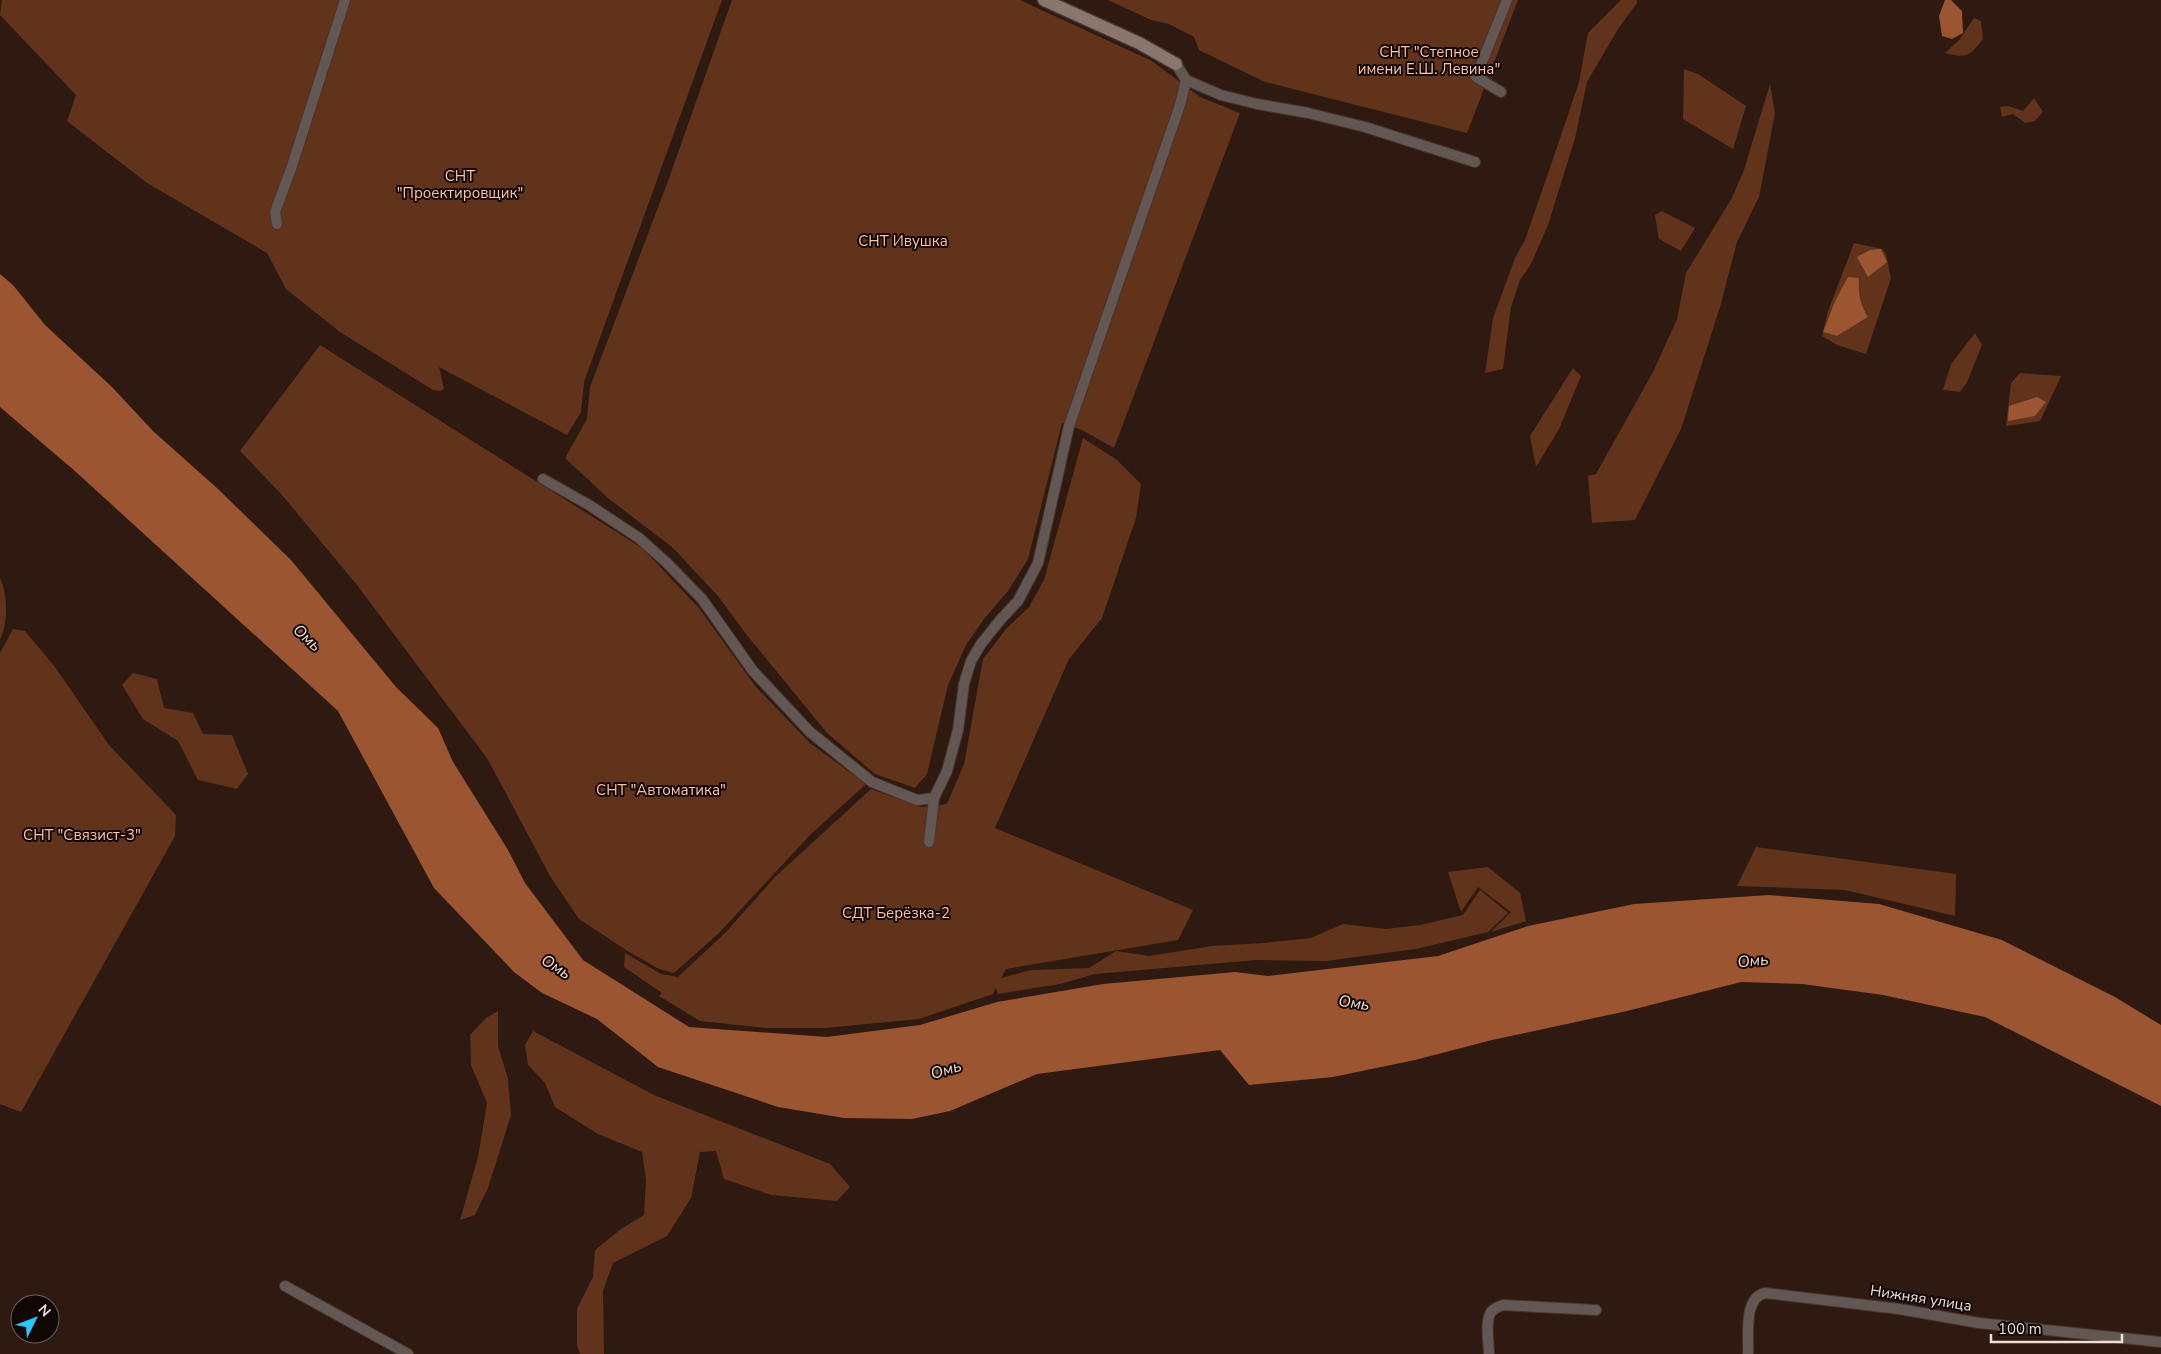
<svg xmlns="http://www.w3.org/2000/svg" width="2161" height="1354" viewBox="0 0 2161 1354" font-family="'Nunito Sans',sans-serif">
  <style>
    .green { fill: #61331b; fill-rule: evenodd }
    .water { fill: #9b5530 }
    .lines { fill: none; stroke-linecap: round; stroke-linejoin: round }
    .street-casing { stroke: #49352c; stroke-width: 12 }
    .secondary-casing { stroke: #49352c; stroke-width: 15 }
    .street { stroke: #625752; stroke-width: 10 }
    .secondary { stroke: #89776f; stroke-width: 12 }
    .labels { text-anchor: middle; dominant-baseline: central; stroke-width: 4; stroke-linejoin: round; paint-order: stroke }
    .park-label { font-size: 15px; fill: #fec1a3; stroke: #100704 }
    .street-label { font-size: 15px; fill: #edded8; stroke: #100704 }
    .water-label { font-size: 16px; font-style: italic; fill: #f1dbd1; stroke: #100704 }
  </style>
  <rect width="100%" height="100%" fill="#2e1a10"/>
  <path class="green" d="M2,0h720l-138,382 -3,30 -14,23 -128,-68 5,22 -4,2 -7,-1 -93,-58 -54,-43 -19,-36 -120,-70 -80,-62 9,-26 -76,-80z
    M732,0h288l132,61 48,36 40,16 -126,335 -32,-18 -20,-7 -34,136 -20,32 -24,28 -18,26 -18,40 -21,89 -12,14 -40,-14 -48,-41 -81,-99 -28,-38 -46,-49 -63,-48 -44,-41 22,-39 3,-32 78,-206z
    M1108,0h410l-51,133 -202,-51 -66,-32 -5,-13 -25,-13 -18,-4z
    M1621,0h16v3l-19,26 -31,53 -12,56 -27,87 -17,39 -11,16 -9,27 -8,62 -18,4 8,-55 22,-60 10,-18 29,-84 25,-74 9,-49z
    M1974,18l7,3 2,18c-13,17 -16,20 -38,14l14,-13z
    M1684,69l14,5 48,32 -13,43 -50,-30z
    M1770,84l5,29 -16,84 -22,45 -17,65 -39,122 -46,91 -43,3 -4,-47 8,-2 58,-104 23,-51 9,-46 46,-75 12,-28z
    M2034,98l9,14 -8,9 -10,2 -12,-9 -11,3 -2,-10 8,-1 15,5z
    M1662,211l33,17 -14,23 -22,-12 -4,-24z
    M1854,243l28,6 4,5 5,24 -25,76 -29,-9 -15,-9 6,-25zM1858,290l3,16 7,11 -31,19 -14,-4 12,-31 5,-8z
    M1975,333l7,12 -15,37 -7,10 -17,-2 8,-26z
    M320,345l322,203 57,60 57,79 54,56 56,41 -56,51 -91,98 -45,40 -15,-4 -33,-19 -47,-31 -29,-43 -63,-118 -130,-173 -75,-90 -42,-44z
    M1573,368l8,8 -22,53 -23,38 -6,-31z
    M2020,373l41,3 -21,45 -34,5 5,-43z
    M1083,438l34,22 24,24 -5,34 -34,100 -33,41 -74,169 198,82 -15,30 -172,29 -5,9 30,-8 58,-2 27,-17 33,5 63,-10 52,-3 47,-5 32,-14 43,5 34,-4 43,-10 17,-25 28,23 -20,19 -72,17 -90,12 -69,-1 -162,14 -35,10 -62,10 -2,-6 -3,6 -74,25 -94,9h-58l-67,-7 -41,-25 3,-3 -38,-26 1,-14 36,21 17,3 48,-45 49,-55 96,-88 50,18 26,-3 17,-40 19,-105 23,-30 23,-22 15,-27z
    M0,578c8,17 8,45 0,62z
    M13,629l12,2 30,36 54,78 67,70 -1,21 -154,276 -21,-8v-451z
    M133,673l24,6 7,29 29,5 10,21 29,1 16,39 -11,15 -39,-9 -20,-39 -35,-22 -21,-34z
    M1756,847l200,27 -1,42 -110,-26 -108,-4z
    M1488,867l32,26 6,28 -35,11 20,-20 -33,-25 -17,25 -13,-40z
    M498,1011v35l10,33 3,36 -23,73 -13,27 -15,5 18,-63 9,-54 -16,-38 -1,-30 16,-17z
    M533,1031l121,64 176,69 20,23 -13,14 -66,-6 -47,-16 -8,-28 -16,1 -9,46 -24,38 -54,27 -10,28 1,63h-24l-3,-9v-36l16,-32 2,-27 26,-21 23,-14 2,-35 -4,-28 -44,-18 -43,-27 -10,-24 -17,-18 -3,-20z"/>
  <path class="water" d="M1945,0h6l11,11 1,22 -11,6 -10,-3 -3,-20z
    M1881,249l6,13 -19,15 -11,-20 13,-7z
    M0,274l13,11 32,40 67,62 41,44 65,58 73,71 105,127 42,41 15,34 55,88 17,33 58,77 106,67 138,10 93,-12 77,-23 106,-18 132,-12 33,4 170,-20 90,-30 106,-22 135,-9 110,9 123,36 113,57 46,28v81l-176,-89 -102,-22 -81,-11 -61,-2 -114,29 -135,29 -77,20 -82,17 -84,8 -29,-35 -183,24 -87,37 -38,8 -68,-1 -66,-11 -120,-40 -61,-48 -55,-26 -28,-21 -80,-84 -96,-177 -262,-239 -76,-65z
    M1848,277l11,1c-1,15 1,26 9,39l-31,19 -14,-4 12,-31z
    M2037,397l9,5 -11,14 -27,5 1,-15z"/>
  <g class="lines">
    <g class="street-casing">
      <path id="street" d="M1176,64l10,16 35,15 36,9 51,9 57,14 110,35
        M1501,92l-25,-15 31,-77
        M277,224l-2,-12 16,-43 54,-169
        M543,479l46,26 50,33 28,25 35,36 51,72 57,61 62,50 45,18 17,-2
        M929,842l5,-44 13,-27 11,-41 6,-46 7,-23 10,-17 20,-25 17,-18 20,-38 31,-137 111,-321 6,-25
        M285,1286l123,68
        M1489,1354c0,-11 -4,-30 1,-40 2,-5 8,-7 13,-9l93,5
        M1748,1354c1,-18 -5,-56 17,-61l134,16 80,14 182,19"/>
    </g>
    <g class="secondary-casing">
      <path id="secondary" d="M1044,0l95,43 37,21"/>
    </g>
    <use href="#street" class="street"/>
    <use href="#secondary" class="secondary"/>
  </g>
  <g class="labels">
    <g class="park-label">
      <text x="1429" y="52">СНТ "Степное<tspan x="1429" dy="17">имени Е.Ш. Левина"</tspan></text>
      <text x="460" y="176">СНТ<tspan x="460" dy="17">"Проектировщик"</tspan></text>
      <text x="903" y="241">СНТ Ивушка</text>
      <text x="661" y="790">СНТ "Автоматика"</text>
      <text x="82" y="835">СНТ "Связист-3"</text>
      <text x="896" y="913">СДТ Берёзка-2</text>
    </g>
    <g class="street-label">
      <text transform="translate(1921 1298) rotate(9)">Нижняя улица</text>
    </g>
    <g class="water-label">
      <text transform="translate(307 638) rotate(43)">Омь</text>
      <text transform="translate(1753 961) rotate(-6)">Омь</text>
      <text transform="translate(556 967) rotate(33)">Омь</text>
      <text transform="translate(1354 1003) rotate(8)">Омь</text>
      <text transform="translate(946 1070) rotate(-17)">Омь</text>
    </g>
  </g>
  <g transform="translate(35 1319) rotate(48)"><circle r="24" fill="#100704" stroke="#685d59"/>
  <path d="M0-4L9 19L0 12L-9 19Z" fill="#25c9fe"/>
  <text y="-8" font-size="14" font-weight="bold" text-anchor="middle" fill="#edded8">N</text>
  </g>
  <path d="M1991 1334v8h131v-8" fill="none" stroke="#edded8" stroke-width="2.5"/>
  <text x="1998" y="1334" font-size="15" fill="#edded8" stroke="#100704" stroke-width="4" paint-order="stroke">100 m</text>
</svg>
